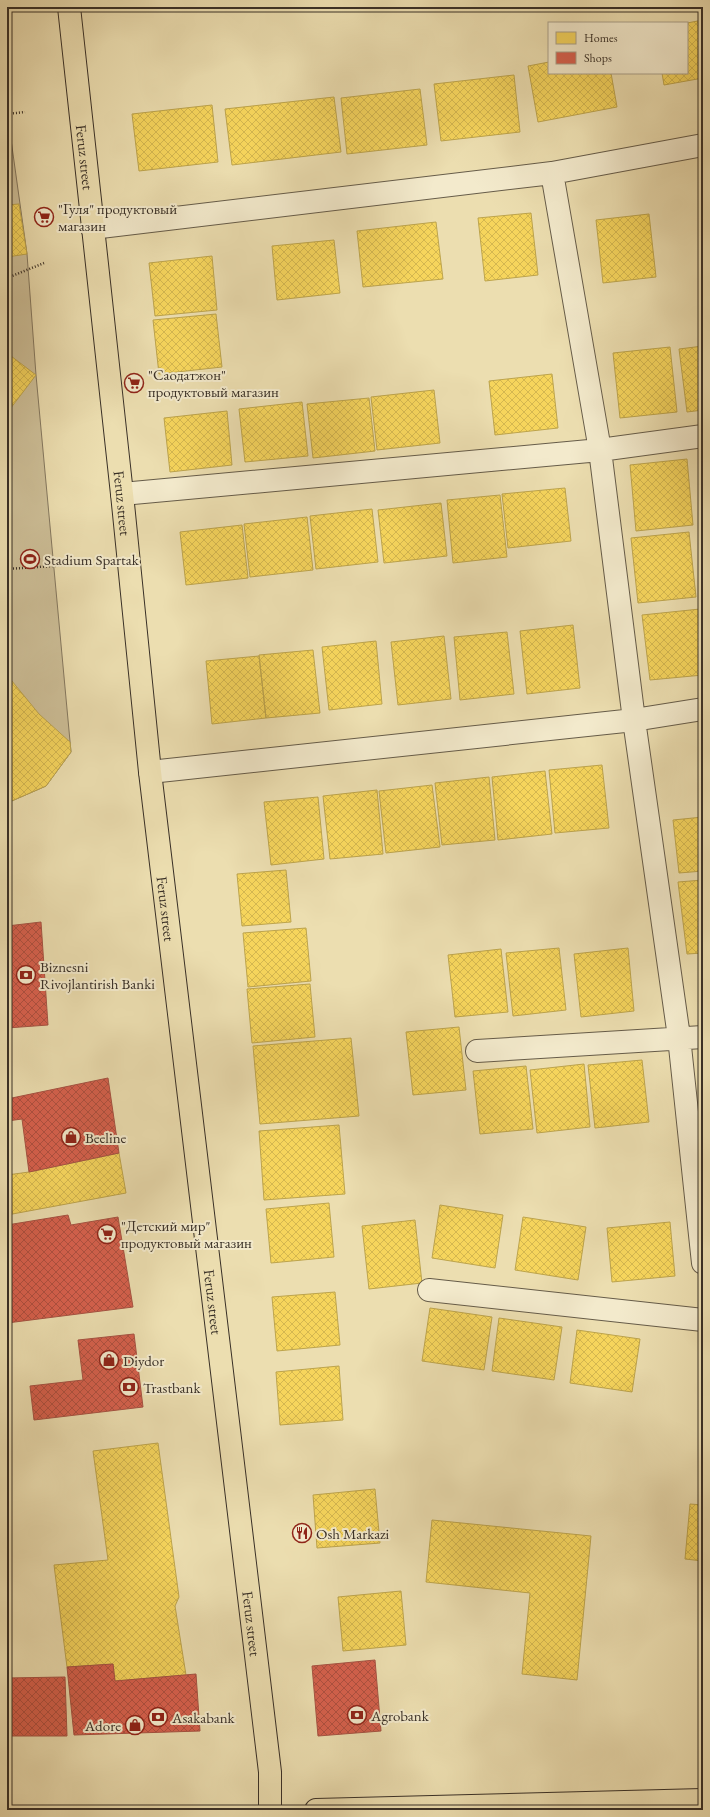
<svg xmlns="http://www.w3.org/2000/svg" width="710" height="1817" viewBox="0 0 710 1817" font-family="'EB Garamond',serif">
  <style>
    .pitch { fill: #cec099; stroke: #847860 }
    .homes { fill: url(#homes-cross-hatch); stroke: #bda44c }
    .shops { fill: url(#shops-cross-hatch); stroke: #a75242 }
    .lines { fill: none; stroke-linecap: round; stroke-linejoin: round }
    .minor-casing { stroke: #665c49; stroke-width: 24 }
    .major-casing { stroke: #393027; stroke-width: 24 }
    .path { stroke: #393027; stroke-width: 2.5; stroke-dasharray: 1 2; stroke-linecap: butt }
    .minor { stroke: #f3eacc; stroke-width: 22 }
    .major { stroke: #ecdeb0; stroke-width: 22 }
    .labels { text-anchor: middle; dominant-baseline: central; stroke-width: 4; stroke-linejoin: round; paint-order: stroke }
    .street-label { font-size: 15px; fill: #393027; stroke: #f3eacc }
    .poi-label { font-size: 15px; fill: #393027; stroke: #f3eacc; text-anchor: start }
  </style>
  <defs>
    <pattern id="homes-cross-hatch" width="8" height="8" patternUnits="userSpaceOnUse"><rect width="8" height="8" fill="#f6d55c"/><path d="M0 0l8 8M0 8l8-8" fill="none" stroke="#d4b750"/></pattern>
    <pattern id="shops-cross-hatch" width="8" height="8" patternUnits="userSpaceOnUse"><rect width="8" height="8" fill="#d6604d"/><path d="M0 0l8 8M0 8l8-8" fill="none" stroke="#af5040"/></pattern>
  </defs>
  <rect width="100%" height="100%" fill="#ecdeb0"/>
  <filter id="stains"><feTurbulence type="fractalNoise" baseFrequency=".005" numOctaves="4"/><feColorMatrix values="0 0 0 0 .2 0 0 0 0 .09 0 0 0 0 .02 0 0 0 .5 -.17"/></filter>
  <radialGradient id="worn" r=".72"><stop offset=".6" stop-color="#630" stop-opacity="0"/><stop offset="1" stop-color="#630" stop-opacity=".3"/></radialGradient>
  <path class="pitch" d="M7,111l20,143 9,121 35,377 -25,34 -39,17z"/>
  <path class="homes" d="M703,20v58l-39,7 -2,-12h25v-50z
    M549,62v11h62l6,34 -79,15 -10,-56z
    M514,75l6,57 -79,9 -7,-57z
    M420,89l7,56 -80,9 -6,-56z
    M334,97l7,55 -109,13 -7,-56z
    M212,105l6,57 -79,9 -7,-57z
    M19,204l8,50 -20,3v-52z
    M531,213l7,62 -53,6 -7,-63z
    M649,214l7,63 -53,6 -7,-63z
    M436,222l7,57 -80,8 -6,-56z
    M334,240l6,53 -63,7 -5,-54z
    M212,256l5,54 -62,6 -6,-53z
    M216,314l6,53 -63,7 -6,-54z
    M703,346v64l-16,2 -8,-63z
    M670,347l7,65 -57,6 -7,-65z
    M7,353l29,22 -29,38z
    M552,374l6,54 -63,7 -6,-54z
    M434,390l6,53 -63,7 -6,-53z
    M369,398l6,53 -62,7 -6,-54z
    M302,402l6,54 -63,6 -6,-53z
    M227,411l5,54 -62,7 -6,-54z
    M687,459l6,66 -57,6 -6,-66z
    M565,488l6,53 -63,7 -6,-54z
    M500,495l7,62 -54,6 -6,-63z
    M441,503l6,53 -63,7 -6,-53z
    M372,509l6,53 -62,7 -6,-53z
    M307,517l6,53 -63,7 -6,-53z
    M242,525l6,53 -62,7 -6,-53z
    M689,532l7,65 -58,6 -7,-65z
    M700,609l3,31v35l-53,5 -8,-65z
    M573,625l7,63 -53,6 -7,-63z
    M507,632l7,62 -54,6 -6,-63z
    M444,636l7,63 -53,6 -7,-63z
    M376,641l6,63 -53,6 -7,-63z
    M313,650l7,63 -54,5 -7,-63z
    M259,656l7,62 -54,6 -6,-63z
    M7,675l32,39 31,28 1,10 -25,34 -39,17z
    M602,765l7,63 -54,5 -6,-63z
    M545,771l7,63 -54,6 -6,-63z
    M489,777l6,63 -53,5 -7,-62z
    M432,785l8,62 -54,6 -7,-62z
    M377,790l6,64 -53,5 -7,-63z
    M318,797l6,62 -53,6 -7,-63z
    M703,817v54l-24,2 -6,-53z
    M286,870l5,52 -49,4 -5,-52z
    M703,880v73l-16,1 -9,-72z
    M306,928l5,53 -63,6 -5,-54z
    M559,948l7,62 -53,6 -7,-63z
    M628,948l6,63 -53,6 -7,-63z
    M501,949l7,63 -53,5 -7,-62z
    M310,984l5,53 -63,6 -5,-54z
    M459,1027l7,63 -53,5 -7,-63z
    M351,1038l8,78 -99,8 -7,-78z
    M642,1060l7,62 -54,6 -7,-63z
    M584,1064l6,63 -53,6 -7,-63z
    M526,1066l7,63 -53,5 -7,-63z
    M339,1125l6,69 -81,6 -5,-69z
    M119,1153l7,40 -119,22v-40l22,-3z
    M329,1203l5,54 -63,6 -5,-54z
    M440,1205l63,10 -8,53 -63,-10z
    M523,1217l63,10 -8,53 -63,-10z
    M415,1220l7,63 -53,6 -7,-63z
    M670,1222l5,54 -63,6 -5,-54z
    M335,1292l5,53 -63,6 -5,-54z
    M430,1308l62,9 -8,53 -62,-9z
    M499,1318l63,9 -8,53 -62,-9z
    M577,1330l63,9 -8,53 -62,-9z
    M339,1366l4,54 -63,5 -4,-53z
    M158,1443l21,154 -4,9 11,69 -71,6 -2,-17 -46,3 -13,-102 54,-5 -15,-109z
    M375,1489l5,54 -63,5 -4,-53z
    M690,1504l13,1v56l-18,-2z
    M432,1520l159,16 -14,144 -55,-6 8,-81 -104,-11z
    M401,1591l5,54 -63,6 -5,-54z"/>
  <path class="shops" d="M41,922l7,103 -41,3v-102z
    M108,1078l11,75 -90,19 -7,-53 -15,2v-22z
    M68,1215l3,10 47,-8 15,90 -126,16v-98z
    M134,1334l9,73 -109,13 -4,-34 53,-6 -5,-40z
    M375,1660l6,71 -63,5 -6,-70z
    M113,1664l2,17 81,-7 4,57 -126,4 -7,-68z
    M65,1677l2,59h-60v-58z"/>
  <g class="lines">
    <g class="minor-casing">
      <path id="minor" d="M552,173l48,277 34,270 45,317 24,226
        M92,228l460,-55 151,-28
        M122,494l478,-44 103,-14
        M150,772l484,-52 69,-11
        M477,1051l226,-14
        M429,1290l274,30"/>
    </g>
    <g class="major-casing">
      <g id="major">
        <path id="s1" d="M69,7l53,487 28,278 120,1000v38"/>
        <path d="M316,1810l387,-10"/>
      </g>
    </g>
    <path class="path" d="M7,114l18,-2
      M7,278l37,-15
      M7,569l62,-4"/>
    <use href="#minor" class="minor"/>
    <use href="#major" class="major"/>
  </g>
  <defs>
    <g id="supermarket-ring" transform="scale(1)"><circle r="9.5" fill="#f3eacc" stroke="#8f2418" stroke-width="1.5"/><path d="M-6-5.5h2.5l.6 2H6L4.5 2H-2.5L-4.4-4H-6ZM-1.5 3.2a1.3 1.3 0 1 0 .1 0ZM3 3.2a1.3 1.3 0 1 0 .1 0Z" fill="#8f2418"/></g>
    <g id="stadium-ring" transform="scale(1)"><circle r="9.5" fill="#f3eacc" stroke="#8f2418" stroke-width="1.5"/><path d="M0-5a6.5 5 0 1 0 0 10a6.5 5 0 1 0 0-10ZM-3.5-1.8h7v3.6h-7Z" fill="#8f2418"/></g>
    <g id="bank-ring" transform="scale(1)"><circle r="9.5" fill="#f3eacc" stroke="#8f2418" stroke-width="1.5"/><path d="M-6-4H6V4H-6ZM0-2.3a2.3 2.3 0 1 0 0 4.6a2.3 2.3 0 1 0 0-4.6Z" fill="#8f2418"/></g>
    <g id="shop-ring" transform="scale(1)"><circle r="9.5" fill="#f3eacc" stroke="#8f2418" stroke-width="1.5"/><path d="M-5-2.5h2.3a2.7 3.5 0 0 1 5.4 0H5L5.5 6h-11ZM-1.5-2.5h3a1.5 2.3 0 0 0-3 0Z" fill="#8f2418"/></g>
    <g id="restaurant-ring" transform="scale(1)"><circle r="9.5" fill="#f3eacc" stroke="#8f2418" stroke-width="1.5"/><path d="M-5-6h1v4h1v-4h1v4h1v-4h1v5L-1.5 .5V6h-2V.5L-5-1ZM5-6V6H3V1.5H1.5Q1.5-4 5-6Z" fill="#8f2418"/></g>
  </defs>
  <g fill-rule="evenodd">
    <use href="#supermarket-ring" x="44" y="217"/>
    <use href="#supermarket-ring" x="134" y="383"/>
    <use href="#stadium-ring" x="30" y="559"/>
    <use href="#bank-ring" x="26" y="975"/>
    <use href="#shop-ring" x="71" y="1137"/>
    <use href="#supermarket-ring" x="107" y="1234"/>
    <use href="#shop-ring" x="109" y="1360"/>
    <use href="#bank-ring" x="129" y="1387"/>
    <use href="#restaurant-ring" x="302" y="1533"/>
    <use href="#bank-ring" x="357" y="1715"/>
    <use href="#bank-ring" x="158" y="1717"/>
    <use href="#shop-ring" x="135" y="1725"/>
  </g>
  <g class="labels">
    <g class="street-label">
      <text stroke="none"><textPath href="#s1" startOffset="151">Feruz street</textPath></text>
      <text stroke="none"><textPath href="#s1" startOffset="499">Feruz street</textPath></text>
      <text stroke="none"><textPath href="#s1" startOffset="907">Feruz street</textPath></text>
      <text stroke="none"><textPath href="#s1" startOffset="1303">Feruz street</textPath></text>
      <text stroke="none"><textPath href="#s1" startOffset="1627">Feruz street</textPath></text>
    </g>
    <g class="poi-label">
      <text x="58" y="208">"Гуля" продуктовый<tspan x="58" dy="17">магазин</tspan></text>
      <text x="148" y="374">"Саодатжон"<tspan x="148" dy="17">продуктовый магазин</tspan></text>
      <text x="44" y="559">Stadium Spartak</text>
      <text x="40" y="966">Biznesni<tspan x="40" dy="17">Rivojlantirish Banki</tspan></text>
      <text x="85" y="1137">Beeline</text>
      <text x="121" y="1225">"Детский мир"<tspan x="121" dy="17">продуктовый магазин</tspan></text>
      <text x="123" y="1360">Diydor</text>
      <text x="143" y="1387">Trastbank</text>
      <text x="316" y="1533">Osh Markazi</text>
      <text x="371" y="1715">Agrobank</text>
      <text x="172" y="1717">Asakabank</text>
      <text x="121" y="1725" text-anchor="end">Adore</text>
    </g>
  </g>
  <rect width="710" height="1817" fill="none" stroke="#ecdeb0" stroke-width="24"/>
  <rect x="8" y="8" width="694" height="1801" fill="none" stroke="#393027" stroke-width="2"/>
  <rect x="12" y="12" width="686" height="1793" fill="none" stroke="#393027"/>
  <rect x="548" y="22" width="140" height="52" fill="#f3eacc" stroke="#a9a08a"/>
  <rect x="556" y="32" width="20" height="12" fill="#f6d55c" stroke="#a9a08a"/>
  <text x="584" y="42" font-size="12" fill="#393027">Homes</text>
  <rect x="556" y="52" width="20" height="12" fill="#d6604d" stroke="#a9a08a"/>
  <text x="584" y="62" font-size="12" fill="#393027">Shops</text>
  <rect width="100%" height="100%" filter="url(#stains)"/>
  <rect width="100%" height="100%" fill="url(#worn)"/>
</svg>
